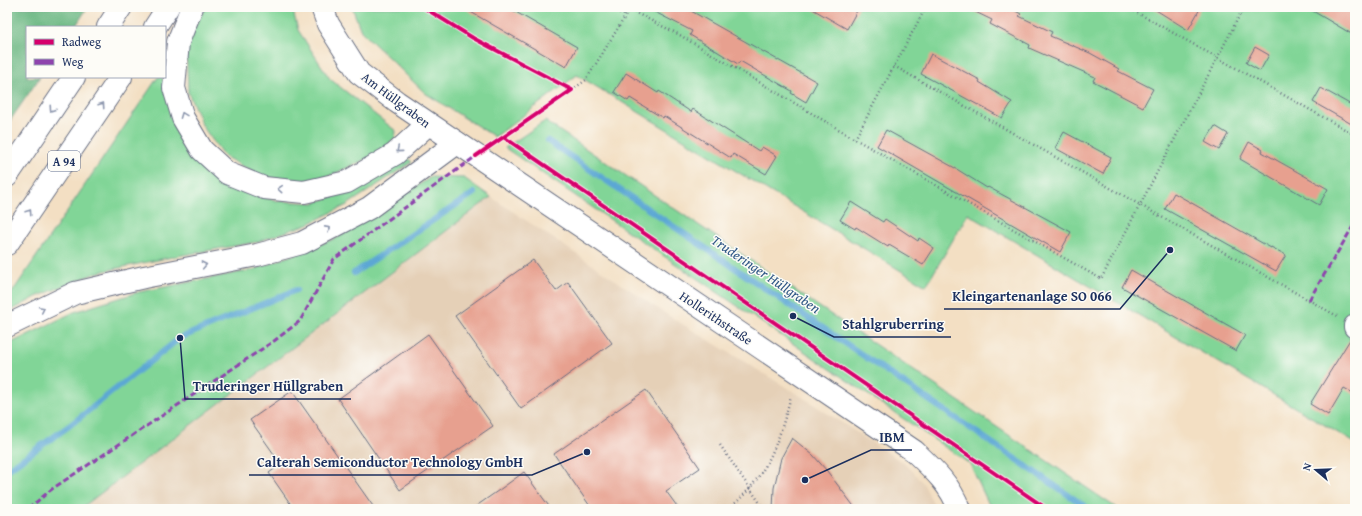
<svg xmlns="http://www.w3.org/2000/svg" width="1362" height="516" viewBox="0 0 1362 516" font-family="'Gentium Book Plus',serif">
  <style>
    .built { fill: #e5d0b7 }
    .green { fill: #81d597; stroke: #4e827a }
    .forest { fill: #68b680; stroke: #42726f }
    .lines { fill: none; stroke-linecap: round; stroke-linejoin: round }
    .stream { stroke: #5ba7d4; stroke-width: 6 }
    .building { fill: #e7a08f }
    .minor-casing { stroke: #676d81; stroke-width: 24 }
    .major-casing { stroke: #676d81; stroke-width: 24 }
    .highway-casing { stroke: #676d81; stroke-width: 24 }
    .path { stroke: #676d81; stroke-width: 2.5; stroke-dasharray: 1 3; stroke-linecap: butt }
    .minor { stroke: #fff; stroke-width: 22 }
    .major { stroke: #fff; stroke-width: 22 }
    .highway { stroke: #fff; stroke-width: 22 }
    .quiet { stroke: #8e44ad; stroke-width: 3; stroke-dasharray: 6 3; stroke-linecap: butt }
    .cycleway-casing { stroke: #fdfcf7; stroke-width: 6 }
    .cycleway { stroke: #d6006c; stroke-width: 4 }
    .oneway { stroke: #8d97ae }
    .labels { text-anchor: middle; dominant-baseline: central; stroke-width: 3; stroke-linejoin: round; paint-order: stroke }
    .shield { fill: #fdfcf7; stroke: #5f6c8c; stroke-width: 1 }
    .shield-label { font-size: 12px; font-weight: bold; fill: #1b2f5e }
    .street-label { font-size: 13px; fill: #1b2f5e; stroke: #fdfcf7 }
    .water-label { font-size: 14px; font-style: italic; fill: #315987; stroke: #fdfcf7 }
    .leader { fill: none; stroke: #1b2f5e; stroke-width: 1.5 }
    .callout-dot { fill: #1b2f5e; stroke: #fdfcf7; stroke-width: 1.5 }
    .callout-label { font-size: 14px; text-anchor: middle; font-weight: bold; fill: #1b2f5e; stroke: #fdfcf7; stroke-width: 3; stroke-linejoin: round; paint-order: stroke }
  </style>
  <rect width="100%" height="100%" fill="#fdfcf7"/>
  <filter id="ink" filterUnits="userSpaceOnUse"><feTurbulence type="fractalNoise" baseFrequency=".025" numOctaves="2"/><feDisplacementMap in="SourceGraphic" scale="8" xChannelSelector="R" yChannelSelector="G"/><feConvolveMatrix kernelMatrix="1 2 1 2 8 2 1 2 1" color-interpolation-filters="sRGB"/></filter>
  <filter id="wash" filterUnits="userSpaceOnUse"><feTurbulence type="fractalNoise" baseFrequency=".012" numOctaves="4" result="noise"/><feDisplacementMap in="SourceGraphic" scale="16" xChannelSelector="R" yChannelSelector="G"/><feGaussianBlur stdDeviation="0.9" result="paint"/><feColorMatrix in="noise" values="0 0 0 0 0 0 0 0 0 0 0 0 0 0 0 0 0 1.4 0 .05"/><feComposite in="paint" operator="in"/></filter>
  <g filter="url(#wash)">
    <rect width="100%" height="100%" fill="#f3dfc3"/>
    <path class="built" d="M491,197l178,119 138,84 101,66 15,17 13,26h-856z"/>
    <path class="green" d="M205,7h87l6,23 32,49 66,52 -1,8 -22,17 -46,21 -34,6 -37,-9 -32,-18 -21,-29 -15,-35 -2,-49z
      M352,7h1003v436l-387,-229 -42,72 -349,-211 -82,62 -70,-44 -64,-62z
      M158,77h4l18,55 24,36 34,23 41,10 35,2 48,-18 44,-28 6,5 -65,43 -39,19 -51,18 -80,14 -78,16 -63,25 -29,16v-13z
      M545,121l573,388h-127l-21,-45 -465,-316z
      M431,177l33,1 27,19 -411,312h-73v-164l67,-33 65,-20 114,-22 84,-32z"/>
    <path class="forest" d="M7,7h81l-13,20h-48v50h13l-33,48z"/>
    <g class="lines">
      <path class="stream" d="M548,141l541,368
        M354,273l120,-80
        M7,470l62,-44 111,-88 116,-48"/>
    </g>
    <g id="blocks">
      <path class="building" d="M462,7h45l70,40 -11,20z
        M645,7h39l133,75 -11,20 -15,-9 1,-2 -52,-30 -2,3 -48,-29 2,-4z
        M809,7h50l-12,22z
        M965,7h43l13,7 -2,2 33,16 -2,4 40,17 29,16 -1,2 35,18 -10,18 -50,-26 2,-4 -66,-29 1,-3 -40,-21 2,-4z
        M1151,7h50l-13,23z
        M1306,7h49v29z
        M1255,47l14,8 -9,16 -14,-8z
        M931,54l49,26 -1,2 33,20 -10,16 -81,-44z
        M626,73l32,20 1,-2 32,21 2,-3 66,42 3,-4 15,9 -11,18 -33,-20 -2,4 -67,-42 -1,2 -33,-20 -2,3 -14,-9z
        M1321,88l34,19v19l-42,-24z
        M1215,126l13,8 -9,16 -14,-8z
        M886,130l69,38 32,20 1,-1 83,45 -11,20 -183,-106z
        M1064,132l47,25 -8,17 -48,-26z
        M1249,142l14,8 -1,2 66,37 -9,16 -79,-46z
        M1174,193l97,55v-1l15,8 -10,16 -111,-62z
        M851,202l32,20 2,-3 33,22 1,-3 15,10 -11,17 -34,-20 -1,2 -32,-20 -1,2 -15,-9z
        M533,260l23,31 12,-9 44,61 -91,66 -66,-93z
        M1131,270l114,65 -9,16 -114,-64z
        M428,334l65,92 -93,64 -62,-91z
        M1351,338l4,1v55l-11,-6 -16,27 -18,-11z
        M646,390l54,78 -34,23 13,18h-87l-38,-55z
        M292,391l83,118h-81l-25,-36 12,-9 -31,-44z
        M792,438l21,17 14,16 29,38h-83l1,-21 7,-30z
        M524,472l27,37h-79l30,-21z"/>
    </g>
  </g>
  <g filter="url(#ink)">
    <use href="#blocks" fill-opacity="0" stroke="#676d81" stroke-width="1"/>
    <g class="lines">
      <g class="minor-casing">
        <path id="minor" d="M1355,327v-1"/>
      </g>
      <g class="major-casing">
        <path id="major" d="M322,7l6,17 31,49 38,29 517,349c18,17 37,34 45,58"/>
      </g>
      <g class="highway-casing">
        <path id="highway" d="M192,7l-14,35 -4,46 9,30 19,32 25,23 37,15 40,4 43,-10 48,-28 33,-30
          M108,27l13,-20
          M155,27l13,-20
          M7,176l67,-99
          M7,244l114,-167
          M7,326l68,-33 69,-16 113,-22 45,-12 67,-35 88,-65"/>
      </g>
      <path class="path" d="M609,7l17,9
        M1127,7l228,128
        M630,10l48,24 177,105 246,140 143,-272
        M894,66l443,250
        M572,90l14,-10 45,-73
        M855,139l71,-132
        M720,445l44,64
        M729,509c39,-34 49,-65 62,-113"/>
      <use href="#minor" class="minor"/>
      <use href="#major" class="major"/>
      <use href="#highway" class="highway"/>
      <path class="quiet" d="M1309,300l46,-77
        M28,509l24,-20 222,-148 26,-20 34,-62 145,-105"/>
      <g class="cycleway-casing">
        <path id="cycleway" d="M423,7l50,31 99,52 -96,66
          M505,138l539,369 1,2"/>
      </g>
      <use href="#cycleway" class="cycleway"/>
    </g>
    <defs><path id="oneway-chevron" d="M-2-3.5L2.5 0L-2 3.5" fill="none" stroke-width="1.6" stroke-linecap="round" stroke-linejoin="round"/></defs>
    <g class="oneway">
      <use href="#oneway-chevron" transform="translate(102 105) rotate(-56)"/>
      <use href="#oneway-chevron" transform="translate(52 109) rotate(124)"/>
      <use href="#oneway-chevron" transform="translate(183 115) rotate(-111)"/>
      <use href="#oneway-chevron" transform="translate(399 150) rotate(140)"/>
      <use href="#oneway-chevron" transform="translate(280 189) rotate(-175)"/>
      <use href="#oneway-chevron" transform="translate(29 212) rotate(-56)"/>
      <use href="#oneway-chevron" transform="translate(328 229) rotate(-28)"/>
      <use href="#oneway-chevron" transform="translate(204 265) rotate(-11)"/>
      <use href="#oneway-chevron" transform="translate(42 309) rotate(-26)"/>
    </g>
  </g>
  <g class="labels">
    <rect class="shield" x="48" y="151" width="32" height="20" rx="3"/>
    <g class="shield-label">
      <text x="64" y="161">A 94</text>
    </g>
    <g class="street-label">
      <text transform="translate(396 100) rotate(37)">Am Hüllgraben</text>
      <text transform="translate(716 318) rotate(34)">Hollerithstraße</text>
    </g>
    <g class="water-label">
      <text transform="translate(766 274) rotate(34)">Truderinger Hüllgraben</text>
    </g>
  </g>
  <path class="leader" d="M1170 250L1120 309H944M793 316L834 337H951M180 338L185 399H351M805 480L871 450H912M587 452L532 475H249"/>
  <g class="callout-dot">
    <circle cx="1170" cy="250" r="4"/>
    <circle cx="793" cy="316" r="4"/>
    <circle cx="180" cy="338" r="4"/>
    <circle cx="805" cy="480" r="4"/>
    <circle cx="587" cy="452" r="4"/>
  </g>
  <g class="callout-label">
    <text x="1032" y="301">Kleingartenanlage SO 066</text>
    <text x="893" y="329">Stahlgruberring</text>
    <text x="268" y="391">Truderinger Hüllgraben</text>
    <text x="892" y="442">IBM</text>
    <text x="390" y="467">Calterah Semiconductor Technology GmbH</text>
  </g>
  <rect width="1362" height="516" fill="none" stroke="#fdfcf7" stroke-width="24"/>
  <rect x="26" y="26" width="140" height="52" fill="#fdfcf7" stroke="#a3aaba"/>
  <rect x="34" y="39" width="20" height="6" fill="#d6006c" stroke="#a3aaba"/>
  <text x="62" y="46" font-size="12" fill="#1b2f5e">Radweg</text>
  <rect x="34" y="59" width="20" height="6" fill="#8e44ad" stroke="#a3aaba"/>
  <text x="62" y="66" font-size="12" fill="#1b2f5e">Weg</text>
  <g transform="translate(1316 470) rotate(289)" stroke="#fdfcf7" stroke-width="3" paint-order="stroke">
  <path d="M0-3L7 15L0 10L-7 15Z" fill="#1b2f5e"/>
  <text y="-6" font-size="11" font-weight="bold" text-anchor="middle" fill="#1b2f5e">N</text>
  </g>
</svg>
